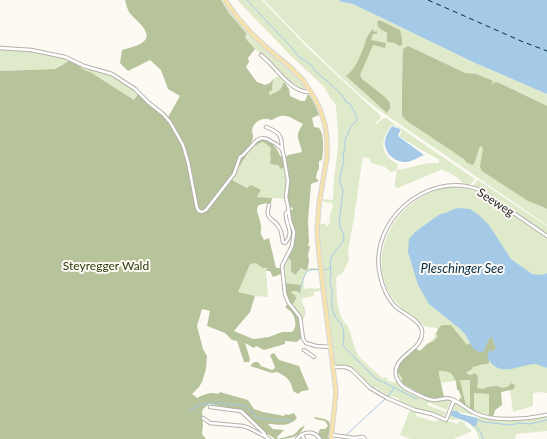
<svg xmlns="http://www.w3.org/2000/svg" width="547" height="439" viewBox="0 0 547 439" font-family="Lato,sans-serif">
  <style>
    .green { fill: #dfeacb; fill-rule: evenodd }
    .forest { fill: #b6c39b }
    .water { fill: #a5cae7 }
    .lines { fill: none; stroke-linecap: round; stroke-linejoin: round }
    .stream { stroke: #a5cae7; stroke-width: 1 }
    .ferry { stroke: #002e4a; stroke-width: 1; stroke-dasharray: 5 4; stroke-linecap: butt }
    .minor-casing { stroke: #b4b1ab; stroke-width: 4.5 }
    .major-casing { stroke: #d8d7d7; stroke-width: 5.5 }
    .minor { stroke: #fff; stroke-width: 2.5 }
    .major { stroke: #f5e2ad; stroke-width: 3.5 }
    .labels { text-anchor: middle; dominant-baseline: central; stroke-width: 4; stroke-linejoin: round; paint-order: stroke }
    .street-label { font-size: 12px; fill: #242321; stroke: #fdfaf4 }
    .park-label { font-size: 12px; fill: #2e390a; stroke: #fdfaf4 }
    .water-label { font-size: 13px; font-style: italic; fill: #002e4a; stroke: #fdfaf4 }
  </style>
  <rect width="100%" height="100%" fill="#fdfaf4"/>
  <path class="green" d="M221,0h1l4,6 4,3c9,13 19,24 30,35 17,16 33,26 47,45v2h-2l-10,-4 -9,-8 -31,-30 -9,-10 -1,-3 2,-2 -18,-21z
    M237,0h25l46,48 64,60 8,7 1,2 -2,3 -3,2 1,2 5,-5 4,-1 89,61c-2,4 -6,7 -11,6l-6,-7 -10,-6h-1l-7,-3v1l-42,18 -3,-1v-5l2,-12 -6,2 -6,-5 -14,-4 -1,-4 -7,-2 -2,12 -7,49 -6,32 1,10 -5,11 -3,3 -3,1 -2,4c1,14 0,38 12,47l8,25 3,6 23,21h2l1,-1 3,1 -1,2 7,3 2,-2 7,7 24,11h23l1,2 -4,9 -17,-7 -1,-1 -2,3 19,7 -2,5 -18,-6 -10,-2 -17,-6 1,-1 -2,-4 -8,-2 -1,2 -4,-2 1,-2 -11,-7 -1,2c-9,-5 -13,-15 -21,-21 -6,-4 -13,-1 -19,-4l-11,-95 -4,-45h7v2h2l2,-5c-1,-5 1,-10 3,-14l-1,-4 -8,-1 -2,-3 11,1 1,-23 4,-29v-16l-2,-26 -3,-6 -2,-1 -7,-12 -37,-35zM391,125l3,1v-1l6,4v1l2,2 -3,4 19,12 22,12 -2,4 -1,-1c-12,-1 -27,5 -40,7l1,-6c-12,-7 -13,-10 -16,-22l1,-1 1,7v-10z
    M264,0h74l4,2 11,2 122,59 72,31v131l-168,-115c-14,-10 -26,-22 -39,-34 -27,-25 -52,-50 -76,-76z
    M0,47l30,2 27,5 10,3 18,8 18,5 36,21 -1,3 -4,7 -17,-12 -30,-18 -25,-7 -7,5 -55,2z
    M280,75l6,7v1l-3,1c-1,7 -7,8 -13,12l-1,-2v-2l3,-3 1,-10z
    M263,142l6,4 2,3 -1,5 14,10 2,4 1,17 -3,10 1,4 -28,-2 4,-6 -13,-3 -16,-8 3,-4 3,-9 2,-1c5,-9 12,-21 23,-24z
    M477,180h1l69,46v167l-7,-1 -7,1v13l-20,6 -3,-22 -9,2 1,13 -7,5 -2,7c-13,-2 -24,-8 -34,-17l1,-5 -1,-1v-3l-2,-2 -1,-8 -9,1 -6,1 3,14c-11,-3 -35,-5 -43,-14 -3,-4 -3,-8 -4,-12l19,-23 4,3 15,-14 -1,-2 3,-4v-3c-4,-1 -9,0 -12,-2 -5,-3 -9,-8 -14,-11 -47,-31 -34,-92 11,-118 8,-5 18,-9 28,-10 8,0 17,2 24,4v-7z
    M288,258l3,3v10l10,-3 6,3 1,-3h10v2l-10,1c-5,6 -5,10 -4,18l9,-1v1l7,-1 2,3 -8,1v4l-13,3 5,13 -4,11 -3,-9 -7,-9 4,-6 -5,-6 2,-2h4l2,3 2,-8 -16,-3 -1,-19z
    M250,263h6l6,5h5l-1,3 2,26 -13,-1 -18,-4z
    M456,402l3,1 13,11v1l-15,-4h-6l3,-7z
    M410,410l7,2 -1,4 20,6 2,-4 20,6 1,-3 6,2v2l7,6 -18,8h-44l-10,-4z
    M450,415l21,9h6l1,-6 3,-1 15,2 51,-3v15l-31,3 -1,5h-36c-2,-9 -8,-16 -17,-19 -5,-1 -9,0 -14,-1z"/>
  <path class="forest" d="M125,0h96l8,13 18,21 -2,2 1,3 9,10 -7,9 1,4 -3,5 11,15 8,3 5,-2 3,-4 -1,11 -3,2v2l1,1c6,-3 12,-4 13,-12h2l4,6 1,7 11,5h4l3,-7c6,6 8,13 11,21l-7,3 2,9 5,1c6,7 4,23 3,32l-3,1v8l-2,3 -1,6 3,3 -8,3 -3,37 1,21 -1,3 2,2 -2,8 1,6 -2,10 -6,-3 -6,7 -4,-4v-10l-3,-3 5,-9v-9l2,-9 -5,-11 1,-10 2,-1 -1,-2 -2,1 -4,-15 3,-9 -4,-26 3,-3 14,-3c-3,-14 -8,-15 1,-28 -12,-6 -18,-13 -31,-4 -8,-3 -18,0 -20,10 0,2 1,4 1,6 0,4 -3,9 -4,12 9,-8 12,-11 24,-5l1,3c4,3 4,9 9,12 1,4 3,8 -2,11l-3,-4 -8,-1 1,-6 -1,-4 1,-5 -2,-3 -6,-4c-11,3 -18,15 -23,24l-4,1 -4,10 -26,31 -5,2h-2l-2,-3 -9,-46 -13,-32 -7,-12 12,-21 -12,-7 -7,-19 -11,-10 -22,11 -8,-8 2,-13c6,-2 12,-3 18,-6 18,-10 -6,-24 -11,-32 -2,-4 -3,-8 -4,-12z
    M379,20l21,10 2,8v7l-3,1 -4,-3 -8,-1v-9l-8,-5 -2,-6z
    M373,29l1,3 3,-1v3h-4l-2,6 15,3 -1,5 -12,-3 -13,30 2,4 23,18 5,6v5l-3,5 -41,-37c9,-6 14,-19 18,-30 2,-6 4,-13 9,-17z
    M408,46l57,27 11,1 17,7 -1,3h1l2,-2 4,1 48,23v103l-6,-3 -13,-5 -46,-30 -2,-4 3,-19 -3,-2 -6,18 -2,1 -6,-3 -2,-3 -57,-38 -5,-5v-25l1,-42z
    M69,61l10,3 3,5 8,3 44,28 4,-6 14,13 8,5 6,7 16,26 4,14 11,51 3,3 3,-1 29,-32 15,8 4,-3 10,5 -4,7 15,1 -1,5c-21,1 -13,7 -10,22 1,3 -1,6 0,9 1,3 2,4 3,6l5,-2 7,30h5v6l-8,3 -3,-6h-4l1,-3h-5l-6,-5 -6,1 -12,28 17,4 -5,16 -16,19 19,8 16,-2 13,-5h10c5,-4 4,-13 0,-19 -1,-2 -5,-4 -7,-6l3,-3 9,10 2,5 3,18 -5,5 -12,-1v3l-21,6 -8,-4 -2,2 -9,-5 5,16 -1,3h-5l-7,-21 -5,-1 -7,-7 -18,-7 3,-15 -8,-2 -5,17 6,23 4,7 -1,13 -4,13 -3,5 -7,7 5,4c6,-3 13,-7 21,-4l2,-2 28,8 6,9 9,3 21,4 1,-2 3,1 6,-2 3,5c-9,10 -18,6 -29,6l5,5 11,1 -7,7 1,2 15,-4 4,-3 2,-3 6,-4c-1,2 -3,6 -5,8 -6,6 -17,6 -25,6l-4,-3 -6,-3 -4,-5 -20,-18 -32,-6 -6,5 -1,3 1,13 -1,9 4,5h2h-208v-368l55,-2z
    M285,283l16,2v3l-1,6 -3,-3h-4l-2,2 4,2 1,4 -4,6 -6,-10z
    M444,325h7l16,20 3,-2 3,5 10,3 7,-14h2l4,11 -8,8 1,4v3l-2,1h-3l-11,3 -2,3 -4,2v2l4,1 4,-2 2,2 1,4 -1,9 7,1 3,-2 10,-1 6,2 6,-2 2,-3 4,2 -1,4 -13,3 1,13 -7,5 -2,7 -4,-1v-22l-15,-1v18l-4,-2v-29h-10l6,26 -7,-6 3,-3 -3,-6 -2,-2 -1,-8 -5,-8c-5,-1 -7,-3 -12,-2v4l5,22 -5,1 -7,1 -29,-15 -1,-2v-4l-5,-7c2,-10 11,-16 18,-23l5,3 7,-7 7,-3 4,-5 -2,-2 4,-8z
    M274,353l5,7 20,6 10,24 -7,1 -4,3 -5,-3c-2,-11 -6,-14 -16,-19l-5,1 -22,-7 4,-4h4l3,4 11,4 2,-1 1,-2 -5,-12z
    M314,417c19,3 17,4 15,22h-8l-3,-5 2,-5h5l3,-3 -3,-5 -10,-2z"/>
  <path class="water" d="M338,0h209v94l-72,-31 -122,-59 -11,-2z
    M392,126l8,3v2l-2,5 26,19c-5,2 -11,6 -17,7 -12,1 -24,-9 -22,-22 1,-5 4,-10 7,-14z
    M457,208l13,1 10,7 9,9 22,34 21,15 11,1 4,-2v95l-11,-4h-3c-14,2 -34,13 -44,-4 -2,-4 -2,-5 0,-9h4l3,-3 -4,-11h-2l-7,15h-4l-6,-4 -8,-14 -6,-6 -30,-24 -11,-19 -10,-33 1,-13 6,-7 25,-18 5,-1z
    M451,411h6l4,3 17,4 -1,6 -3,3c-7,-7 -16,-8 -24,-12z"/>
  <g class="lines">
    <path class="stream" d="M247,0l44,47 8,10 4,2 8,6 6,8 9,7 16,15 4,7 4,2 7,13v3l-1,2 -5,4 -6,14v7l-2,8 1,6 -4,15v7l3,7 -4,34c1,4 5,9 5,14 -1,7 -9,12 -12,18 -3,6 -1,12 -1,18 0,3 -1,5 -1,7 0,3 1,6 2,9 0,6 -1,16 1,21 1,6 5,9 8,13 4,7 3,14 2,21l3,4 29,29 42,21
      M324,270l7,-2
      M299,290c6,-9 3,-24 19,-20
      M388,397l6,-9
      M190,410l12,-6 19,-1 25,3 11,12 35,3
      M477,420l7,2 27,3 8,-2 11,1 17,-4
      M476,426l5,7 2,6
      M346,435l39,-36"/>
    <path class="ferry" d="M428,0l93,41 26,10"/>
    <g class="minor-casing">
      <path id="minor" d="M0,48l31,2 34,7 19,9 28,8 23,15 14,14 14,11 7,8 13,23 5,17 9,46 2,3 3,1 4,-2 28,-36 6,-17 3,-2 14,-15 5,-2 5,1 9,5 6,5 2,8 4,24 -2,16 2,9 2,15 4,11 -2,14 -10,20 3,28 3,8 12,15 3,22 3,4 10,3 15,1
        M261,55c6,5 11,10 16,16 9,9 19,22 34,21
        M266,127c13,5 16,8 16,22
        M269,205c-5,17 6,12 11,24 2,4 2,9 3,13l2,1c11,-12 -1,-19 1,-30l3,-2
        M547,236c-16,-11 -32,-22 -48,-33 -7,-4 -14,-12 -22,-14 -51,-18 -109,33 -97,86 2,10 7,22 14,30 7,8 27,15 28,26 2,20 -30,24 -26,45 2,5 5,9 9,12 9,4 19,11 28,12 7,1 12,-4 18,-1 11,4 16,11 26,15 19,8 51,5 70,1
        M304,350l10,7
        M333,367h12l6,2 19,19 17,10 28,12 17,4 14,6 8,-20
        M210,407l31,4 23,22 2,4 3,2
        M203,418l7,5 33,3 6,2 17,9
        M302,435l2,4
        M332,435l22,3 9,-1 2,2
        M297,439c6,-8 17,-9 23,0"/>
    </g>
    <g class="major-casing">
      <path id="major" d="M225,0l13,18 14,16 15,14 22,18 14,14 12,19 5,10 5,16 2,15v17l-8,47 -2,28 3,31 16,129 -5,47"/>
    </g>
    <use href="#minor" class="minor"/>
    <use href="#major" class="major"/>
  </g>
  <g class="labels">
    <g class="street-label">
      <text transform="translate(496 202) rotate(33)">Seeweg</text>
    </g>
    <g class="park-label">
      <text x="106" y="265">Steyregger Wald</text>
    </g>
    <g class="water-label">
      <text x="462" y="268">Pleschinger See</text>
    </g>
  </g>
</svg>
